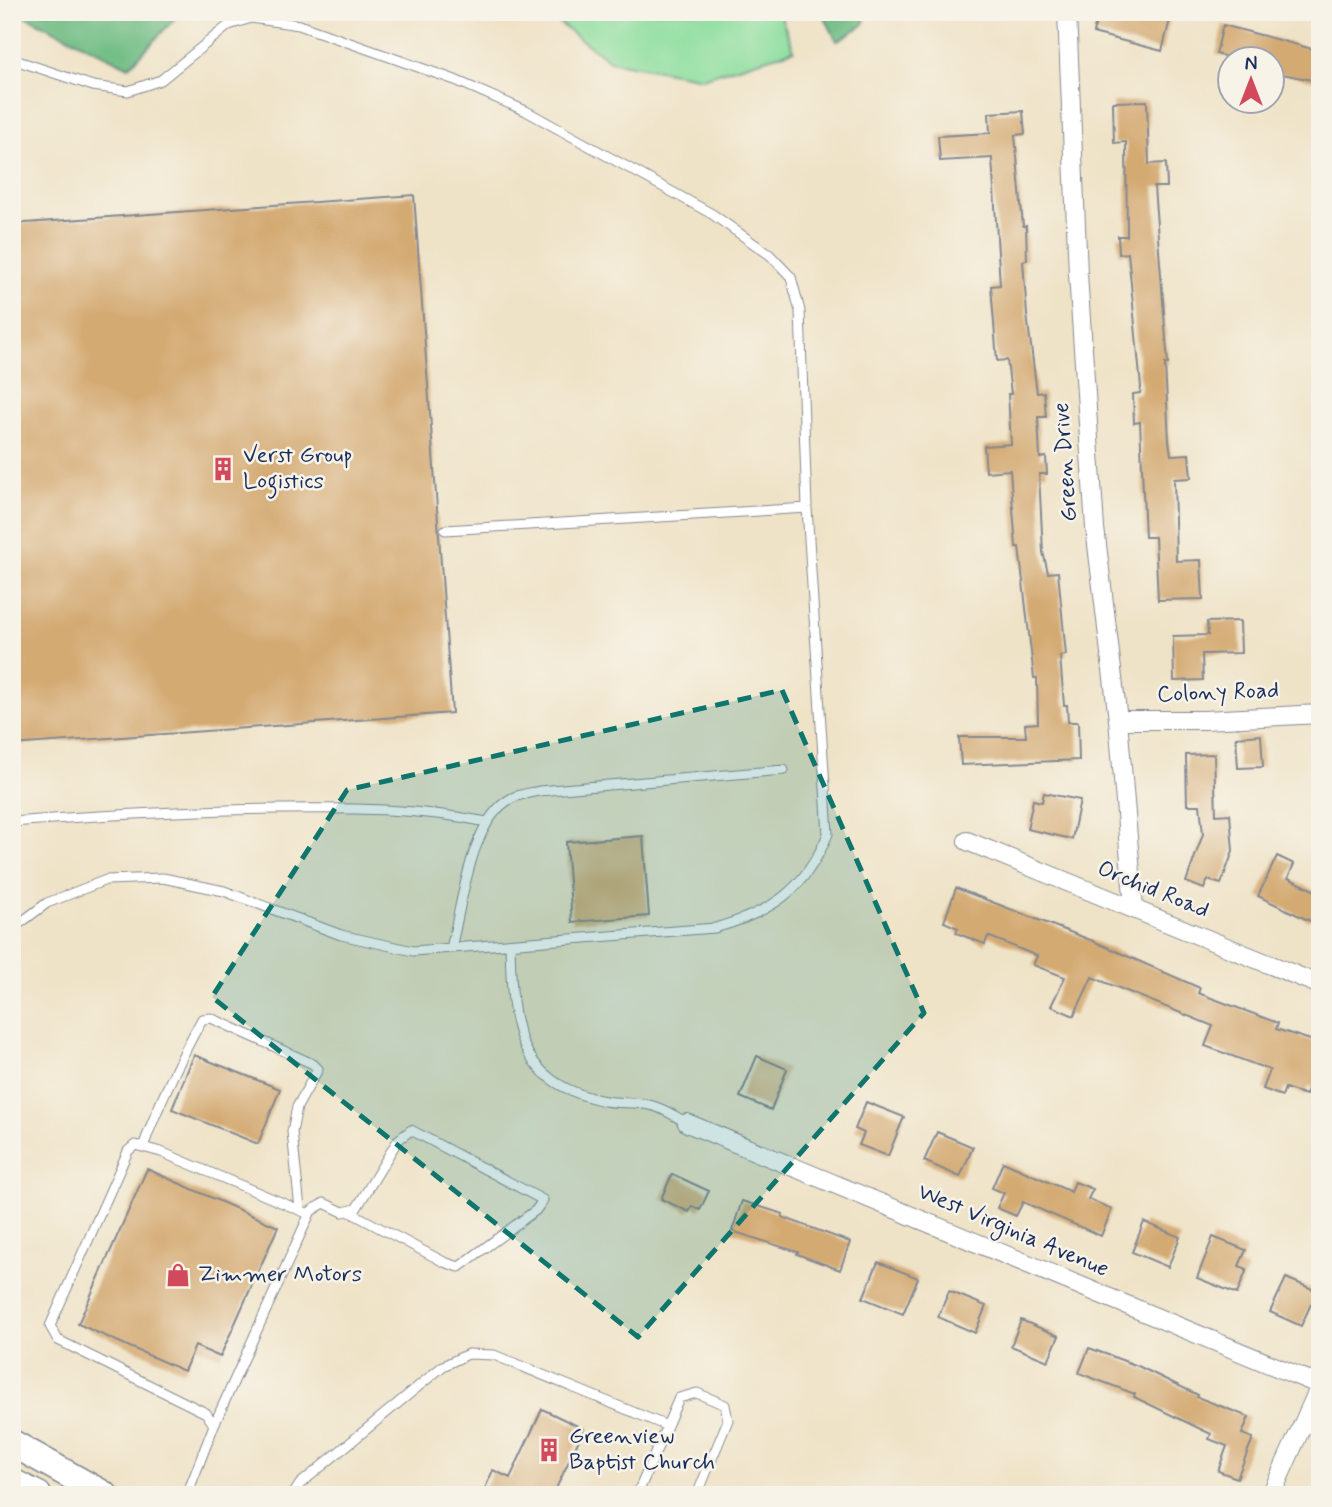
<svg xmlns="http://www.w3.org/2000/svg" width="1332" height="1507" viewBox="0 0 1332 1507" font-family="Mynerve,sans-serif">
  <style>
    .green { fill: #8cde9e; stroke: #54867e; stroke-width: 2 }
    .forest { fill: #71bd85; stroke: #467672; stroke-width: 2 }
    .building { fill: #d4aa73 }
    .lines { fill: none; stroke-linecap: round; stroke-linejoin: round }
    .lane-casing { stroke: #858992; stroke-width: 11 }
    .street-casing { stroke: #858992; stroke-width: 20 }
    .primary-casing { stroke: #858992; stroke-width: 29 }
    .lane { stroke: #fff; stroke-width: 9 }
    .street { stroke: #fff; stroke-width: 18 }
    .primary { stroke: #fff; stroke-width: 26 }
    .marked { fill: #0f766e; fill-opacity: 0.2; stroke: #0f766e; stroke-width: 5; stroke-dasharray: 14 9; stroke-linejoin: round }
    .labels { text-anchor: middle; dominant-baseline: central; stroke-width: 5; stroke-linejoin: round; paint-order: stroke }
    .poi-label { font-size: 23px; fill: #1b2f5e; stroke: #f7f3e8; text-anchor: start }
    .street-label { font-size: 23px; fill: #1b2f5e; stroke: #f7f3e8 }
  </style>
  <rect width="100%" height="100%" fill="#f7f3e8"/>
  <filter id="ink" filterUnits="userSpaceOnUse"><feTurbulence type="fractalNoise" baseFrequency=".0143" numOctaves="2"/><feDisplacementMap in="SourceGraphic" scale="14" xChannelSelector="R" yChannelSelector="G"/><feConvolveMatrix kernelMatrix="1 2 1 2 8 2 1 2 1" color-interpolation-filters="sRGB"/></filter>
  <filter id="wash" filterUnits="userSpaceOnUse"><feTurbulence type="fractalNoise" baseFrequency=".00686" numOctaves="4" result="noise"/><feDisplacementMap in="SourceGraphic" scale="28" xChannelSelector="R" yChannelSelector="G"/><feGaussianBlur stdDeviation="1.57" result="paint"/><feColorMatrix in="noise" values="0 0 0 0 0 0 0 0 0 0 0 0 0 0 0 0 0 1.4 0 .05"/><feComposite in="paint" operator="in"/></filter>
  <g filter="url(#wash)">
    <rect width="100%" height="100%" fill="#efe3c7"/>
    <path class="green" d="M544,12h235l15,38 -92,28 -92,-17z"/>
    <path class="forest" d="M17,12h164l-52,55z
      M822,12h45l-4,13 -26,16z"/>
    <g id="blocks">
      <path class="building" d="M1099,12l36,4 1,-4h36l-10,39 -69,-18z
        M1223,25l97,26 -3,30 -45,-9v-12h-34l-22,-6z
        M1147,101l2,63 17,-1 1,24h-13l14,177h-3l4,77 2,14 18,-1 2,24 -17,1 2,82 25,-1 2,39 -45,1 -3,-63h-10l-5,-115 -6,1 -1,-29 7,-1 1,-6 -13,-134 -9,1 -1,-18h9l-1,-94 -12,1 -1,-41z
        M1023,111l2,23 -10,1 8,91h3l1,34 -4,1 4,54 10,78 7,-1 2,25h-8l2,41 6,-1 1,17h-8l4,78 5,21 10,-1 8,83 -6,1 4,49h3l1,17h10l1,38 -118,5 -2,-28h67l-1,-13 13,-1 -1,-45h-3l-15,-131h-3l-6,-77 -24,2 -2,-26 27,-2 -3,-50h3l-4,-34 -10,1 -6,-75 9,-1 -8,-127 -52,3 -2,-25 52,-3 -1,-20z
        M414,195l38,518 -440,32v-521z
        M1240,621l1,32 -39,1 1,26 -29,1 -1,-45 35,-1 -1,-13z
        M1261,735l2,32 -25,1 -2,-31z
        M1214,754l2,61 14,-1 3,37 -12,33 -13,-4 -4,9 -18,-7 17,-48 -3,-29h-13l-1,-50z
        M1044,793l36,7 -8,39 -45,-10 6,-29 9,2z
        M643,836l6,80 -77,6 -6,-80z
        M1277,856l17,8 -6,14 32,15 -10,28 -52,-25z
        M956,888l137,53 107,47 -2,5 80,30 -2,6 44,14v47l-11,-4 -3,9 -21,-7 -3,8 -19,-7 7,-19 -65,-24 8,-20 -121,-49 -18,39 -23,-10 14,-29 -32,-12 4,-9 -49,-20 -3,8 -29,-11 2,-5 -14,-6z
        M194,1055l86,34 -22,55 -86,-35z
        M757,1056l30,13 -16,41 -31,-13z
        M866,1102l38,15 -16,39 -29,-11 5,-12 -9,-4z
        M937,1132l36,15 -13,30 -36,-16z
        M1003,1162l68,30 4,-10 18,7 -5,10 24,10 -11,27 -78,-34 -7,14 -19,-8 7,-15 -12,-5z
        M147,1169l131,58 -58,130 -25,-11 -11,25 -106,-47z
        M672,1174l37,17 -9,19 -8,-4 -3,6 -28,-13z
        M742,1201l41,13 -1,3 68,25 -10,28 -43,-16 1,-2 -66,-21z
        M1144,1222l36,15 -12,30 -36,-15z
        M1213,1237l33,13 -7,16 8,3 -10,25 -40,-16z
        M878,1262l40,16 -15,36 -40,-16z
        M1286,1278l31,13 -16,35 -31,-14z
        M949,1291l37,15 -11,27 -37,-16z
        M1021,1320l38,16 -11,25 -37,-15z
        M1089,1348l49,18 60,29 -1,2 52,20 -7,17 11,4 -16,40 -19,-7 9,-25 -18,-7 2,-5 -77,-37 1,-3 -56,-21z
        M542,1409l42,20 -31,66h-71l11,-25 17,8z"/>
    </g>
  </g>
  <g filter="url(#ink)">
    <use href="#blocks" fill-opacity="0" stroke="#858992" stroke-width="2"/>
    <g class="lines">
      <g class="lane-casing">
        <path id="lane" d="M12,59l81,27 35,5 33,-11 68,-55 22,-7 48,7 156,55 71,31 186,103 58,41 21,22 9,34 7,197 21,326c-23,56 -56,78 -113,94l-302,23 -72,-16 -117,-44 -61,-13 -57,2 -59,23 -35,26
          M445,530l362,-22
          M12,822c90,-7 178,-12 268,-13 71,-1 137,-1 207,13
          M510,944c2,78 3,138 95,157 15,3 34,0 48,5 12,3 23,11 34,17
          M451,948c11,-42 19,-129 61,-150 8,-4 19,-5 27,-7l245,-21
          M143,1147c16,-44 36,-86 59,-128l9,-1 102,46 5,5 -21,38 -5,25 8,77
          M214,1425l97,-214 13,-8 19,9 13,-3 42,-69 13,-10 132,70 -7,10 -77,57 -15,-5 -96,-51
          M187,1495l27,-70 -8,-12 -148,-73 -8,-14 78,-175 7,-6 26,7 148,62
          M293,1495l7,-11 143,-118 25,-12 26,1 173,71
          M637,1495l42,-97 18,-5 28,12 3,15 -31,75
          M861,1495h17"/>
      </g>
      <g class="street-casing">
        <path id="street" d="M1067,12l11,262 17,254 23,192 16,188
          M1118,720h87l115,-6
          M967,841l353,144
          M687,1123l633,262
          M1271,1495l49,-109"/>
      </g>
      <g class="primary-casing">
        <path id="primary" d="M12,1443l93,52
          M12,1482l26,13"/>
      </g>
      <use href="#lane" class="lane"/>
      <use href="#street" class="street"/>
      <use href="#primary" class="primary"/>
    </g>
  </g>
  <path class="marked" d="M782,690l142,323 -286,324 -426,-340 135,-207z"/>
  <defs>
    <g id="building-bare" transform="scale(1.89)"><path d="M-4-6H4V6H1V3H-1V6H-4ZM-2.5-4.3h1.7v1.8h-1.7ZM.8-4.3h1.7v1.8H.8ZM-2.5-1h1.7V.8h-1.7ZM.8-1h1.7V.8H.8Z" fill="#d1495b" stroke="#f7f3e8" stroke-width="2.5" paint-order="stroke"/></g>
    <g id="shop-bare" transform="scale(1.89)"><path d="M-5-2.5h2.3a2.7 3.5 0 0 1 5.4 0H5L5.5 6h-11ZM-1.5-2.5h3a1.5 2.3 0 0 0-3 0Z" fill="#d1495b" stroke="#f7f3e8" stroke-width="2.5" paint-order="stroke"/></g>
  </defs>
  <g fill-rule="evenodd">
    <use href="#building-bare" x="223" y="469"/>
    <use href="#shop-bare" x="178" y="1275"/>
    <use href="#building-bare" x="549" y="1450"/>
  </g>
  <g class="labels">
    <g class="poi-label">
      <text x="243" y="456">Verst Group<tspan x="243" dy="26">Logistics</tspan></text>
      <text x="198" y="1275">Zimmer Motors</text>
      <text x="569" y="1437">Greenview<tspan x="569" dy="26">Baptist Church</tspan></text>
    </g>
    <g class="street-label">
      <text transform="translate(1066 462) rotate(-94)">Green Drive</text>
      <text transform="translate(1218 693) rotate(-2)">Colony Road</text>
      <text transform="translate(1153 890) rotate(22)">Orchid Road</text>
      <text transform="translate(1013 1231) rotate(23)">West Virginia Avenue</text>
    </g>
  </g>
  <rect width="1332" height="1507" fill="none" stroke="#f7f3e8" stroke-width="42"/>
  <g transform="translate(1251 80)"><circle r="33" fill="#f7f3e8" stroke="#9fa5b1" stroke-width="2"/>
  <path d="M0-5L12 26L0 18L-12 26Z" fill="#d1495b"/>
  <text y="-10" font-size="19" font-weight="bold" text-anchor="middle" fill="#1b2f5e">N</text>
  </g>
</svg>
